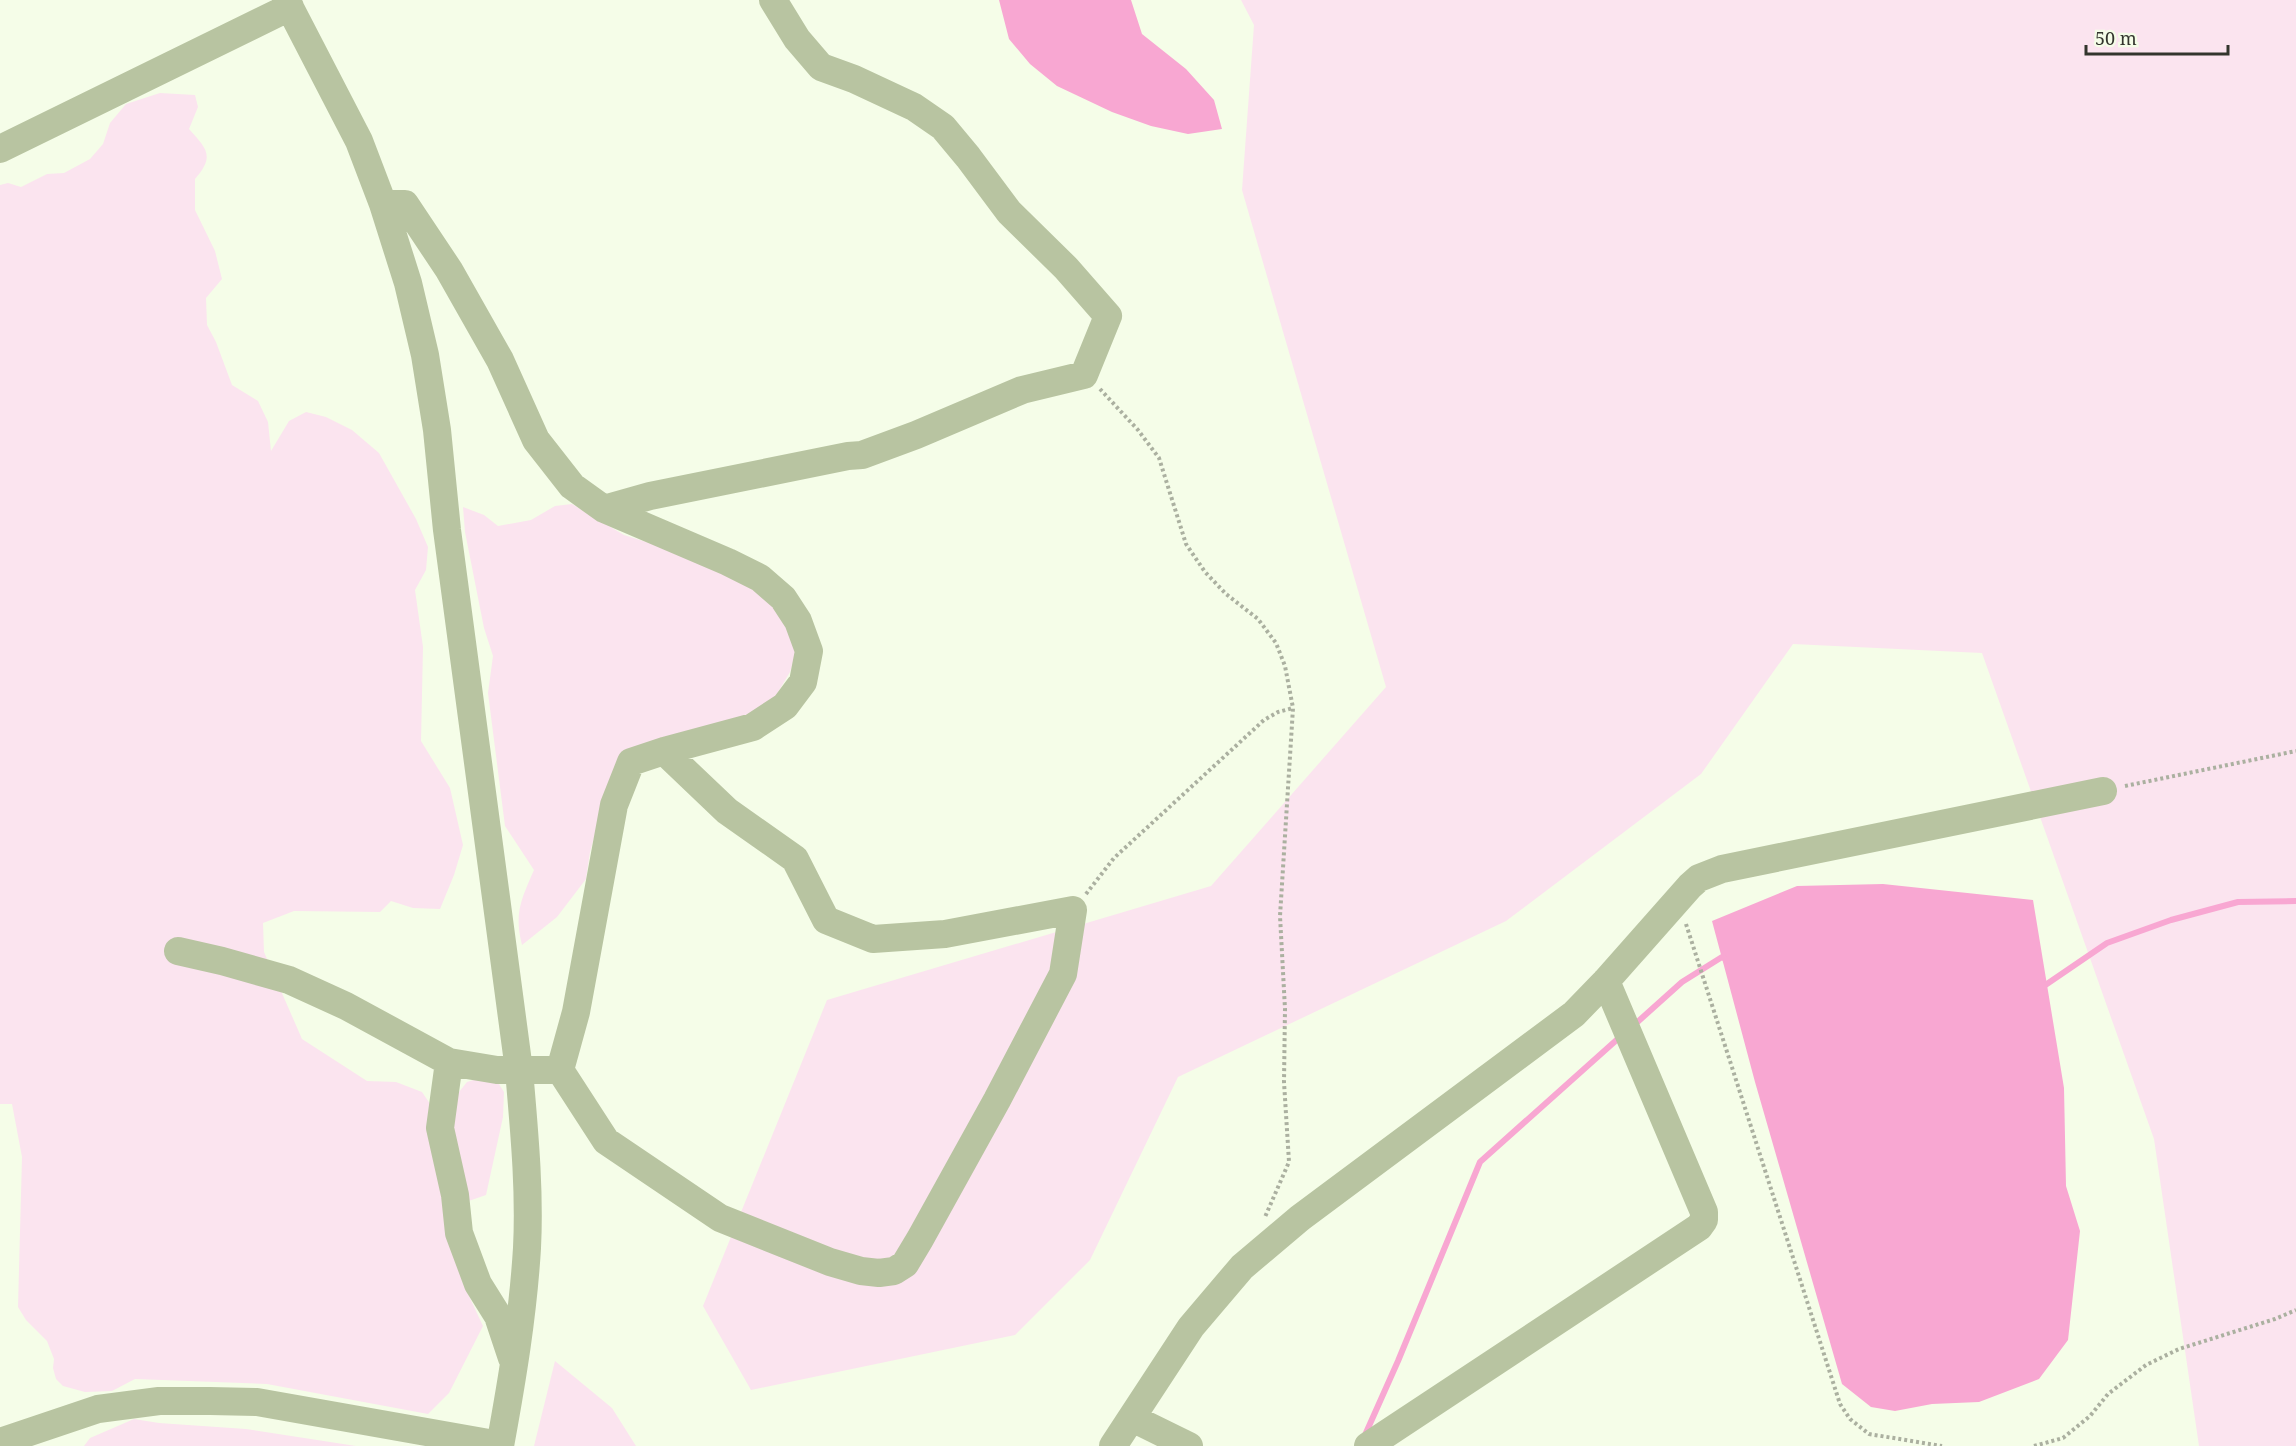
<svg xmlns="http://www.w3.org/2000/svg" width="2296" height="1446" viewBox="0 0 2296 1446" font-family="'Noto Serif',serif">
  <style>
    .green { fill: #fbe4ef }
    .water { fill: #f8a7d2 }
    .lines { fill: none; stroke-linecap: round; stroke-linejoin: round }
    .stream { stroke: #f8a7d2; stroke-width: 6 }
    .path { stroke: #abb0a0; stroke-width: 4; stroke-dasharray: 3 3; stroke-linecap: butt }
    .minor { stroke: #b8c4a1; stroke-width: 28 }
  </style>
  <rect width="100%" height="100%" fill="#f5fde8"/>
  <path class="green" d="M1241,0h1055v1446h-97l-45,-307 -172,-486 -189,-9 -92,130 -195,147 -328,156 -88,183 -75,75 -264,55 -48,-84 124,-306 384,-114 175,-199 -144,-497 12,-165z
    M160,93l35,2 3,12 -9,22c18,20 26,27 6,50v31l20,41 7,28 -16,19 1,27 9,17 16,43 26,16 10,21 3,29 18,-30 17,-9 20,5 26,13 27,23 37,66 12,28 -2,23 -11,20 8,57 -2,94 29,47 13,57 -9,30 -14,34 -27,-1 -22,-7 -11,11 -86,-1 -31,12 1,29 38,87 65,42 29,1 26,10 17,25 28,-35 16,-5 14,4 7,11 -1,25 -17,78 -29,10 5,76 21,45 -34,67 -21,21 -161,-30 -132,-5 -23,12 -27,1 -22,-6 -7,-7 -3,-11 1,-9 -7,-18 -21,-21 -8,-13 4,-150 -10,-53h-12v-919l8,-2 13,4 26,-13 17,-1 26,-14 13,-15 7,-21 16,-19z
    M572,504l52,31 96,30 54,38 23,47 -7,22 -19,32 -159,70 -22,78 -4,27 -29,38 -35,28c-8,-32 -1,-45 12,-75l-29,-44 -17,-133 5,-37 -9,-28 -19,-96 -2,-25 21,8 14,11 33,-6 24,-14z
    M555,1361l57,47 24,38h-102z
    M134,1419l25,4 87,6 110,17h-272l6,-8z"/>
  <path class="water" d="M999,0h132l11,34 44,35 28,31 8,29 -34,5 -37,-8 -39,-14 -55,-26 -27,-22 -21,-25z
    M1883,884l150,16 31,188 2,98 14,45 -12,109 -29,39 -60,23 -47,2 -37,7 -24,-4 -29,-23 -87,-302 -43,-161 85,-35z"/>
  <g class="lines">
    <path class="stream" d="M2041,988l66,-45 64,-23 67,-18 58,-1
      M1633,1026l49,-44 40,-25 5,3
      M1365,1435l33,-74 82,-199 141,-126"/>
    <path class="path" d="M1100,389l38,41 21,28 27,86 19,28 21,22 32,25 18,24 9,23 8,42 -13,208 5,93 -1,73 5,80 -24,55
      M2125,786l171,-35
      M1086,894l28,-36 150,-138 14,-8 15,-4
      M1686,924l154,480 10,15 19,15 73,12
      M2034,1446l29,-8 27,-22 18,-22 38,-29 33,-16 96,-30 21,-9"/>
    <path class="minor" d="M286,0l73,141 24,63 25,79 17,72 12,75 10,100 72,540c5,59 11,119 8,178 -4,67 -15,132 -27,198
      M0,149l290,-142
      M604,509l46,-13 198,-40 14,-1 54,-20 106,-45 62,-15 24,-59 -42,-48 -57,-56 -41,-55 -25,-30 -29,-20 -60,-28 -33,-12 -24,-28 -24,-39
      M178,951l44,10 67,19 57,26 103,56 48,8h63l16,-58 38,-207 17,-43 33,-11 89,-24 32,-21 18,-24 6,-31 -11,-30 -15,-23 -23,-20 -32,-16 -124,-53 -32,-23 -36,-46 -36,-80 -51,-90 -44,-66h-22
      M449,1062l-9,66 15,67 4,38 19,51 20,32 14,42
      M560,1070l46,71 114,77 110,44 31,9 18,2 15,-2 11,-7 15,-25 77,-139 66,-126 10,-64 -128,24 -72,5 -47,-19 -31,-61 -68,-48 -63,-60
      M1132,1418l57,28
      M0,1442l98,-33 61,-8h51l47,1 243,43
      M1113,1446l78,-119 51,-60 58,-49 274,-204 32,-33 84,-95 9,-8 23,-9 381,-78
      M1368,1446l331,-219 5,-7v-8l-98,-231"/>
  </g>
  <path d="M2086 45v9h142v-9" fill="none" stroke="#33352d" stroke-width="3"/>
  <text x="2095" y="45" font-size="18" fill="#33352d" stroke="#f5fde8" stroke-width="4.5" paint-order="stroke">50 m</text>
</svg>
